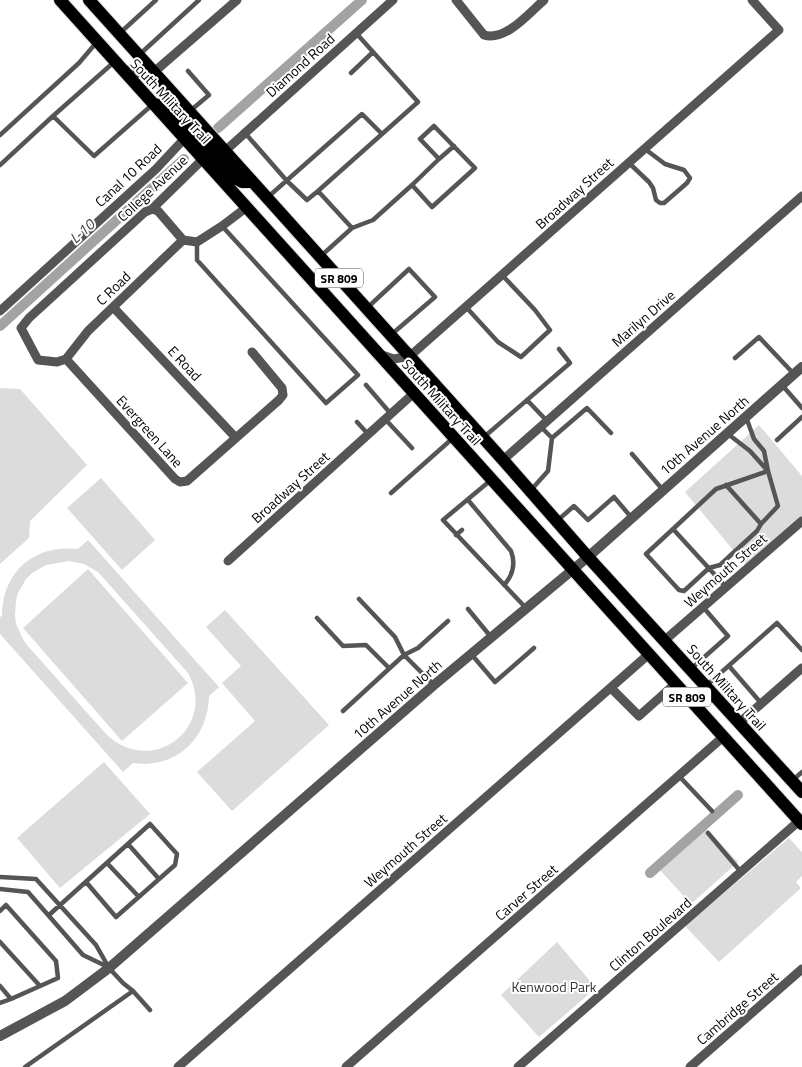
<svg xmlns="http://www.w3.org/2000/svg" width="802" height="1067" viewBox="0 0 802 1067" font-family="'Titillium Web',sans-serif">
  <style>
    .green { fill: #dcdcdc; fill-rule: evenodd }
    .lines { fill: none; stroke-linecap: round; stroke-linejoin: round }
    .canal { stroke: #a3a3a3; stroke-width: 10 }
    .primary-casing { stroke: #dbdbdb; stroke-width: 14 }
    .service { stroke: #555; stroke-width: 4.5 }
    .minor { stroke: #555; stroke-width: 9 }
    .tertiary { stroke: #555; stroke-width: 10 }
    .primary { stroke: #000; stroke-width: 12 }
    .labels { text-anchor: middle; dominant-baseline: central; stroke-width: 4; stroke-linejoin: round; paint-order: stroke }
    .shield { fill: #fff; stroke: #4c4c4c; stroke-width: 1 }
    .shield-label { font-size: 12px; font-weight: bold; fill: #000 }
    .street-label { font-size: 14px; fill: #000; stroke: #fff }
    .park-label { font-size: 14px; fill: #333; stroke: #fff }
    .water-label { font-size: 15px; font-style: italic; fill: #444; stroke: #fff }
  </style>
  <rect width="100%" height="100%" fill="#fff"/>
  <path class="green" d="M0,388l20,1 67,76 -57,56 -1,17 -29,26z
    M759,425l43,51v45l-54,47 -63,-76z
    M101,478l54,62 -33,30 -55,-62z
    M88,540l131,147 -10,9c-1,43 -33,73 -76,67l-10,9 -123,-138v-17l2,-1c0,-44 32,-72 76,-67zM69,561l15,3 14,8 90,101c30,55 -37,105 -82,61l-79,-89 -4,-6 -7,-15 -1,-8 1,-16 2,-7 8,-14 6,-6 14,-8z
    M88,569l100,114 -66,58 -99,-113z
    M225,610l104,115 -97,86 -35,-39 58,-51 -33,-38 19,-17 -35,-39z
    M104,762l46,52 -90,74 -43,-50z
    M704,826l34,36 -47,42 -33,-36z
    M789,838l13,14v24l-6,6 5,6 -82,74 -34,-36z
    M557,942l39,46 -57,49 -38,-42z"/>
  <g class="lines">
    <path class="canal" d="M218,128l144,-128
      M0,326l184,-167
      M650,873l88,-78"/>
    <g class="primary-casing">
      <path id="primary" d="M60,0l742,824
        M89,0l414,460 85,97 214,235
        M155,104l9,2 8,5 61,66 9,5h11"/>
    </g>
    <path class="service" d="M120,33l36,-33
      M139,55l60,-55
      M113,63l-60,53 41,40 58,-51
      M188,71l21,24 -19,16
      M351,73l22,-21
      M245,133l42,48 20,19 11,-9
      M0,135l79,-72 17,-20
      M439,159l15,-13
      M629,163l20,19 4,6 3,12 4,3h4l23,-20 3,-5 -6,-8 -19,-6 -20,-15
      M0,165l53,-49
      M268,197l94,-83 20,20
      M352,228l21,-8 39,-35 20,22 43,-39 -41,-42 -14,13 19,20 -27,26
      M197,242v18l129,143 32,-28 -136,-149
      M321,256l31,-28 -34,-37 100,-89 -62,-69
      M466,307l32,35 23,15 29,-27 -15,-20 -33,-35
      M367,308l42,-39 26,28 -43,37
      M735,358l24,-21 34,36
      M366,385l25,29
      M782,385l20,23
      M527,400l20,21
      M385,419l27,29
      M357,422l11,12
      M728,434l22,17 18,20 -4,-20 -10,-12 -8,-22
      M484,437l86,-74 -11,-14
      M552,438l35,-30 24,25
      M777,440l25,-23
      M632,454l31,36
      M491,480l-48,40 83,88
      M531,490l17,-19 4,-33 -12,-12
      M391,493l62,-55
      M468,500l43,51c5,13 2,24 -7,34
      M558,520l16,-14 14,14 26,-23 17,20
      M673,529l-27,25 33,36 5,1 25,-23 11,-3 37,-34 4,-7
      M456,535l6,-5
      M726,587l-53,-58 43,-40 52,-18 10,35 -17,18 -35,-39
      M359,599l36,38 9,18 14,-7 30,-27
      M468,609l23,28
      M317,618l26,28 23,-1 23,23
      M472,655l23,27 39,-34
      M729,666l32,37
      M692,668l36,-32 -25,-29
      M707,685l70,-62 25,27
      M343,711l61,-56 30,30
      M679,776l33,35
      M792,781l10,-9
      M708,833l33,39
      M128,844l31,35
      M107,863l32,34
      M0,877l36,2 60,66 13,23 14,15 10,8 -108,76
      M0,889l28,3 55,63 25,12
      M0,911l6,-6 50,56 2,17 -47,21 -11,-13
      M49,915l101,-91 27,30 -2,11 -59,52 -30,-35
      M0,942l40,44
      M133,991l17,19
      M0,1003l11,-4"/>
    <path class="minor" d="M456,0l28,35c21,7 45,-22 60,-35
      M123,69l13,4 18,-1 83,-72
      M225,151l168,-151
      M203,159l-51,50 -7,3 -116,106 -8,10 17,32 19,2 9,-3 109,120 5,3 7,-1 92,-81 4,-5 -1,-7 -30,-36
      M152,209l6,2 25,29
      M183,240l14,2 25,-16 25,-19
      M113,307l123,131
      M0,311l156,-142 29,-31
      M379,354l15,5 16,-3 369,-326 -27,-30
      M66,359l22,-28 95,-91
      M503,460l299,-264
      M228,561l186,-168
      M665,640l137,-119
      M611,688l28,28 37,-33
      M739,723l63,-55
      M178,1067l471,-413
      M346,1067l377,-330
      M518,1067l281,-246
      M690,1067l112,-98"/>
    <path class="tertiary" d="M0,1036l65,-35 44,-33 325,-283 154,-128 214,-190"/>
    <use href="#primary" class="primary"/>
  </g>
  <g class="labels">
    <g class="shield">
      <rect x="315" y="268.5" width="48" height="19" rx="4"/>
      <rect x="663" y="687.5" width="48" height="19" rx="4"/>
    </g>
    <g class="shield-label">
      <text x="339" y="278">SR 809</text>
      <text x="687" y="697">SR 809</text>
    </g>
    <g class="street-label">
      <text transform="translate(300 65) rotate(-42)">Diamond Road</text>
      <text transform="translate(171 101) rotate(47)">South Military Trail</text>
      <text transform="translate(128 175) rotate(-43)">Canal 10 Road</text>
      <text transform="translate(152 188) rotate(-43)">College Avenue</text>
      <text transform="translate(574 193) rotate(-42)">Broadway Street</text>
      <text transform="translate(113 288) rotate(-44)">C Road</text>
      <text transform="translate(643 318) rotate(-41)">Marilyn Drive</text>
      <text transform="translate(185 363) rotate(47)">E Road</text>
      <text transform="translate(442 402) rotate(48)">South Military Trail</text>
      <text transform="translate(150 431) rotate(48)">Evergreen Lane</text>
      <text transform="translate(704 435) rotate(-41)">10th Avenue North</text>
      <text transform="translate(290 487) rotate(-42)">Broadway Street</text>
      <text transform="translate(725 570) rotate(-41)">Weymouth Street</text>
      <text transform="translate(727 687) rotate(48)">South Military Trail</text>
      <text transform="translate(397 699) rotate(-41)">10th Avenue North</text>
      <text transform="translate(405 850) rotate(-41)">Weymouth Street</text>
      <text transform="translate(526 892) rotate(-41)">Carver Street</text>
      <text transform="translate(650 934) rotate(-41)">Clinton Boulevard</text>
      <text transform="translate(737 1008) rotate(-41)">Cambridge Street</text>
    </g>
    <g class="park-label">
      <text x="554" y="986">Kenwood Park</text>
    </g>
    <g class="water-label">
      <text transform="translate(82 231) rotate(-42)">L-10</text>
    </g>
  </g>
</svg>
